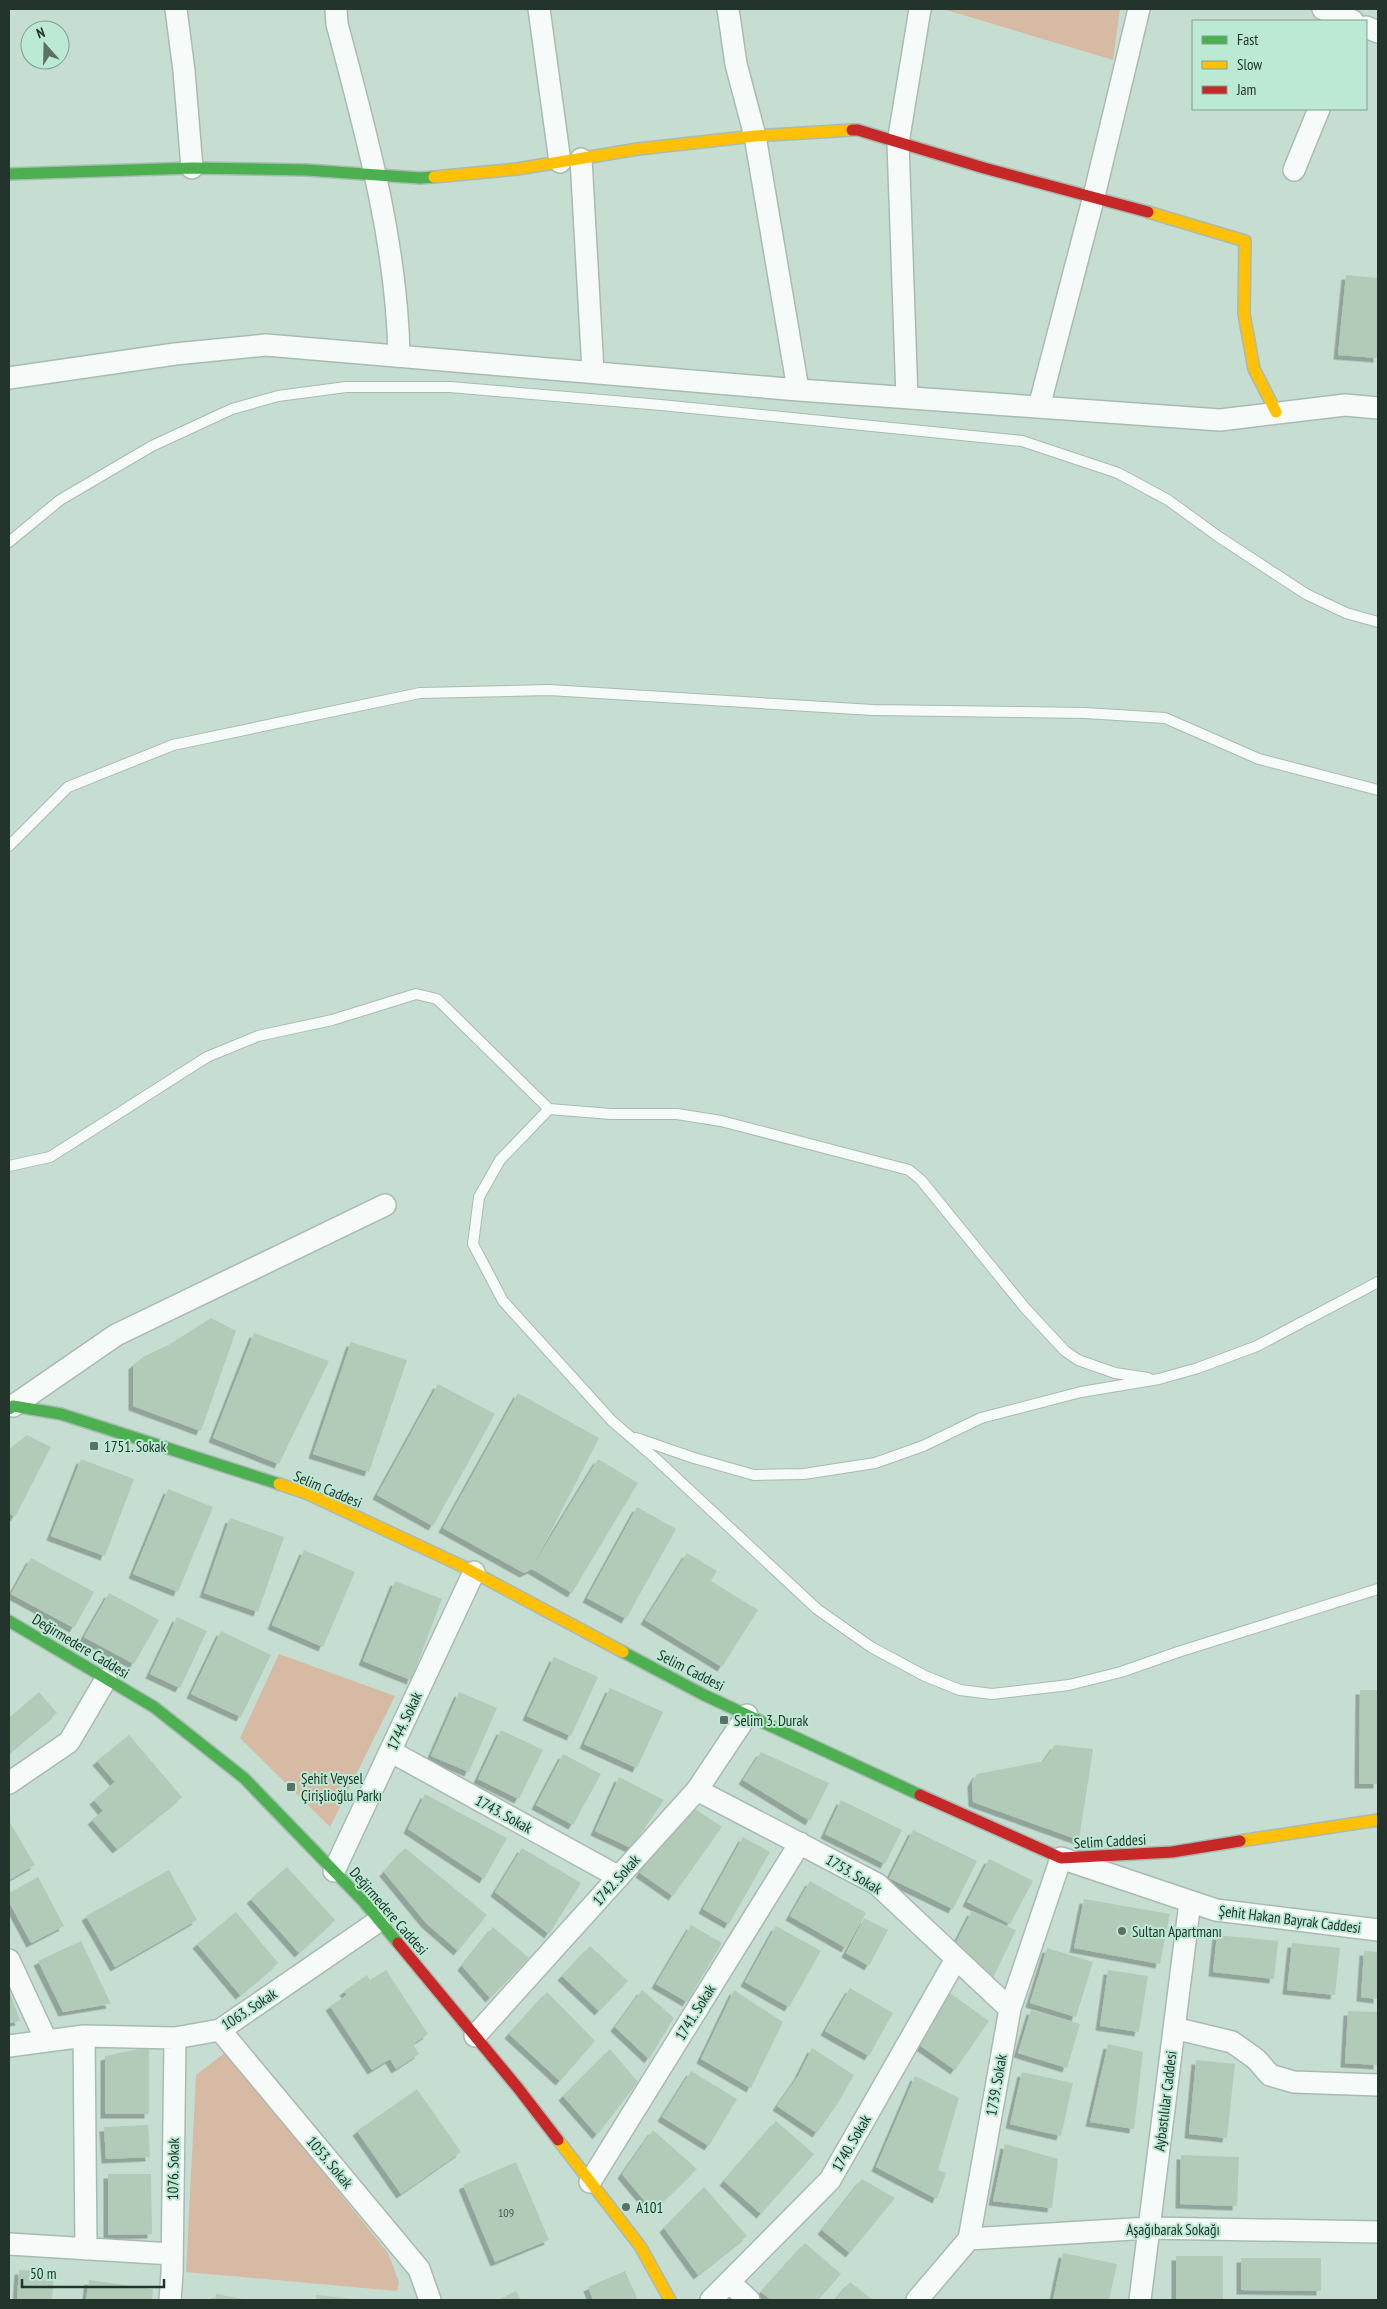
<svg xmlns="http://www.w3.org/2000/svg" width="1387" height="2309" viewBox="0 0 1387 2309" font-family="'PT Sans Narrow',sans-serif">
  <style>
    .green { fill: #d7baa3 }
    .building { fill: #b2cab8; filter: url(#shadow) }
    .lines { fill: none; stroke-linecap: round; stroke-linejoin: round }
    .lane-casing { stroke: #a8bbb2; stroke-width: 12 }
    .street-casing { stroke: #a8bbb2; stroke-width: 24 }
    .fast-casing { stroke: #a8bbb2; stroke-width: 14 }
    .slow-casing { stroke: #a8bbb2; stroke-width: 14 }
    .jam-casing { stroke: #a8bbb2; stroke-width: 14 }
    .lane { stroke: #f6faf8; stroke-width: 10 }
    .street { stroke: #f6faf8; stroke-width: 21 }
    .fast { stroke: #4caf50; stroke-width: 11 }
    .slow { stroke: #ffc107; stroke-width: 11 }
    .jam { stroke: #c62828; stroke-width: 11 }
    .poi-dot { fill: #5b7066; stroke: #bbe9d3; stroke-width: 2 }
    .labels { text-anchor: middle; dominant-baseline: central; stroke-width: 4; stroke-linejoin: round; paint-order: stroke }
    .number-label { font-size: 12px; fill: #485b50 }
    .poi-label { font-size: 15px; fill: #22342c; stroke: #bbe9d3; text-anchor: start }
    .street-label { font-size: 15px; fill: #22342c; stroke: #bbe9d3 }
  </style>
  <defs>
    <filter id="shadow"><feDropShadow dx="-4.5" dy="4.5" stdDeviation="0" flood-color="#0004"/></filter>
  </defs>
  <rect width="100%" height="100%" fill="#c6ded2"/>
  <path class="green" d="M943,9h177l-7,51z
    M279,1654l116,42 -65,131 -90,-89z
    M226,2052l162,201 11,29 -2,9 -211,-19 10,-197z"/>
  <path class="building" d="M1346,275l32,3v80l-40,-3z
    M211,1318l25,13 -35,100 -68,-25v-41l10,-8 27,-13z
    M254,1333l75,28 -50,103 -66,-26z
    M351,1342l56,18 -38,112 -56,-18z
    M438,1384l57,30 -62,112 -56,-31z
    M518,1393l81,45 -65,126 64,-105 40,24 -66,110 -40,-24 -8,4 -81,-45z
    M27,1435l24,12 -36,70 -6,-4v-64z
    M81,1459l53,20 -29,77 -54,-20z
    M168,1489l45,18 -35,85 -45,-18z
    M637,1507l39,22 -50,90 -39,-21z
    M230,1518l54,19 -26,75 -54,-19z
    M304,1550l51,22 -32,75 -51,-22z
    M687,1553l30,18 -6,10 47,29 -36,57 -77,-47z
    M31,1558l63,34 -20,36 -63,-34z
    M395,1581l47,18 -31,81 -48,-19z
    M109,1593l50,27 -25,44 -50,-27z
    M177,1617l30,14 -27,57 -30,-14z
    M221,1631l50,24 -30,62 -50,-23z
    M554,1657l44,20 -27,59 -44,-20z
    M610,1688l53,24 -26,56 -53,-24z
    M1360,1690h18v94h-19z
    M39,1692l18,21 -48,40v-35z
    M459,1692l38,16 -28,64 -38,-16z
    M501,1730l42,20 -24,49 -41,-20z
    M129,1735l53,62 -65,52 -25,-29 11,-9 -9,-11 21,-18 -18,-21z
    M1055,1745l38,4 -14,91 -106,-38 -1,-20 5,-8 67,-13z
    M761,1752l68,31 -19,38 -67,-41z
    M563,1754l38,20 -28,51 -37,-20z
    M619,1777l45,23 -33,48 -36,-17z
    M425,1794l82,44 -23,41 -76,-50z
    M841,1800l61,30 -17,34 -60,-30z
    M688,1804l34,23 -49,69 -33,-23z
    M9,1821l26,44 -26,15z
    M913,1830l64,31 -24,48 -64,-31z
    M743,1837l27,15 -41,72 -26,-15z
    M405,1848l82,67 -29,36 -32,-28 -42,-51z
    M522,1848l59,35 -32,51 -54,-42z
    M989,1859l44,22 -23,43 -43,-22z
    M287,1867l48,53 -36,33 -48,-54z
    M169,1870l28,50 -82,47 -29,-51z
    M38,1877l26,49 -33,17 -22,-41v-9z
    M810,1881l56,32 -20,35 -56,-32z
    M1084,1899l86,15 -10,50 -86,-16z
    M972,1911l44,19 -23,48 -37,-36z
    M236,1912l42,51 -38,32 -43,-51z
    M864,1918l24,12 -19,36 -23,-13z
    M691,1925l31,18 -35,59 -31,-18z
    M776,1926l45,25 -32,56 -44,-25z
    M493,1927l36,31 -39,40 -28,-32z
    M1217,1935l61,6 -4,38 -61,-7z
    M81,1941l30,63 -48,8 -25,-51z
    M1292,1943l48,5 -5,47 -48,-5z
    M590,1946l38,35 -29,30 -37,-35z
    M1047,1948l46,14 -17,55 -46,-14z
    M1364,1951l14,1v47l-17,-2z
    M386,1970l42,64 -15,10 6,10 -23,15 -6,-10 -18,11 -42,-64 17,-11 -3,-4 23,-16 3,5z
    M1108,1970l40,6 -9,56 -39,-6z
    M850,1988l43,25 -24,43 -44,-25z
    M9,1990l11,31 -11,2z
    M642,1990l32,28 -25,41 -34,-32z
    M734,1990l49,32 -32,66 -50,-29z
    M547,1992l48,49 -35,40 -51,-47z
    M950,1993l39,28 -34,49 -40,-28z
    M1031,2010l49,14 -13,44 -49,-15z
    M1348,2011l30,1v53l-33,-2z
    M1108,2044l35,8 -9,77 -44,-7z
    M149,2047v67h-44v-58z
    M812,2048l42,27 -16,28 -21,30 -40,-27 21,-30z
    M610,2049l28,33 -41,53 -34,-39z
    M1196,2060l39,4 -8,74 -38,-4z
    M691,2071l46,28 -28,47 -47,-29z
    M1022,2072l51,11 -12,53 -51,-12z
    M915,2076l44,22 -21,72 8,3 -9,26 -61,-32z
    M417,2089l44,63 -60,42 -44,-63z
    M776,2121l38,33 -53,60 -37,-33z
    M148,2125l2,32 -44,2 -2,-32z
    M653,2130l44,39 -44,42 -31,-37z
    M1005,2144l53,15 -6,49 -59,-7z
    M1181,2155l58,2 -2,49 -57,-2z
    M516,2162l33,78 -54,22 -32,-77z
    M108,2174h43l1,60 -44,1z
    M862,2179l33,19 -45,55 -28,-23z
    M704,2187l43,49 -49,39 -34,-47z
    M805,2243l36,31 -23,26h-47l-10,-8z
    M1063,2253l54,11 -8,36h-56z
    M1176,2256h47v44h-47z
    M1241,2258h80v33l-80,-1z
    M19,2270l35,2 -2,28h-35z
    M625,2271l13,29h-45l-5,-13z
    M89,2280l64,9 -1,11h-66z
    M850,2282l23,18h-38z
    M516,2291l5,9h-23z
    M216,2294l27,5v1h-28z
    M316,2295l39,4 -1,1h-38z"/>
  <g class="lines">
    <g class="lane-casing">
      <path id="lane" d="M9,542l51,-42 92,-54 80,-37 46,-13 68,-9h104l211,18 361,36 96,32 50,27 51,37 87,57 40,19 32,9
        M9,846l59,-59 105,-42 247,-52 129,-3 324,20 212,3 80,5 94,41 119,31
        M549,1109l62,5h66l44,7 188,49 12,10 104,128 40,43 13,9 37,13 33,5
        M9,1166l41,-9 157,-100 51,-21 74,-16 84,-26 21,5 112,110 -49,51 -21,37 -6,47 30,57 109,120 43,37 162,151 54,38 54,29 35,14 32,4 77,-9 52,-13 57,-20 200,-63
        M636,1438l58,20 60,17 50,-1 71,-11 48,-17 58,-28 100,-26 78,-13 39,-11 59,-22 121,-64"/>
    </g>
    <g class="street-casing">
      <path id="street" d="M176,9l8,62 8,97
        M336,9l1,15c29,109 60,219 62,332
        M539,9l21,153
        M728,9l8,55 19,72 43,253
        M1323,9l30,12
        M1366,27l12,5
        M581,159l12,212
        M1294,170l25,-61
        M9,378l166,-24 91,-9 533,45 421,30 125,-15 33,3
        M907,397l-9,-254 22,-134
        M1039,407l55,-211 45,-187
        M13,1406l103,-71 269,-130
        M390,1751l229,126
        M9,1783l60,-41 37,-63
        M697,1790l180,94 133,125
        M334,1871l140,-299
        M9,1960l37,80
        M1174,2028l58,14 24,17 14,16 24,7 84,3
        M220,2030l199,239 11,31
        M84,2036l2,213
        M475,2036l222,-246 50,-75
        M9,2046l75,-10 91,2 45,-8 160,-110
        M590,2182l210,-339
        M969,2239l180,-11 229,4
        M9,2244l163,10
        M729,2282l20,18
        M170,2300l2,-26 3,-236
        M711,2300l119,-120 126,-221
        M917,2300l52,-61 41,-230 51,-151 155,52 162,20
        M1140,2300l50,-398"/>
    </g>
    <g class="fast-casing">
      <path id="fast" d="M9,174l183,-6 115,2 113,8 14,-1
        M9,1409l4,-3 48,8 218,70
        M9,1621l145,86 90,71 120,124 34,41
        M623,1652l81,43 216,100"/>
    </g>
    <g class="slow-casing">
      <path id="slow" d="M434,177l83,-8 121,-20 117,-13 97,-6
        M1148,212l97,29 -1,73 10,55 22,43
        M279,1484l27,9 156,73 161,86
        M1240,1841l138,-21
        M558,2140l82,106 30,54"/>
    </g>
    <g class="jam-casing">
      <path id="jam" d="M852,130h6l126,38 164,44
        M920,1795l141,63 111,-6 68,-11
        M398,1943l120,145 40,52"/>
    </g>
    <use href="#lane" class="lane"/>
    <use href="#street" class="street"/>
    <use href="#fast" class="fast"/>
    <use href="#slow" class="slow"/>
    <use href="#jam" class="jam"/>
  </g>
  <g class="poi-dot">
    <rect x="89" y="1441" width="10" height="10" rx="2.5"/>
    <rect x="719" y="1715" width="10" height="10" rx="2.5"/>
    <rect x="286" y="1782" width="10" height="10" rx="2.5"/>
    <circle cx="1122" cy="1931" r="5"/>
    <circle cx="626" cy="2207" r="5"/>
  </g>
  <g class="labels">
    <g class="number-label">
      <text x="506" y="2212">109</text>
    </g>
    <g class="poi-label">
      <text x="104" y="1446">1751. Sokak</text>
      <text x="734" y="1720">Selim 3. Durak</text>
      <text x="301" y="1778">Şehit Veysel<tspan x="301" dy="17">Çirişlioğlu Parkı</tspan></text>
      <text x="1132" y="1931">Sultan Apartmanı</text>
      <text x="636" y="2207">A101</text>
    </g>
    <g class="street-label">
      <text transform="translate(328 1489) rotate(23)">Selim Caddesi</text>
      <text transform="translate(81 1646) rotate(31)">Değirmedere Caddesi</text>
      <text transform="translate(691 1670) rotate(27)">Selim Caddesi</text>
      <text transform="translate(404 1721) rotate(-65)">1744. Sokak</text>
      <text transform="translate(504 1814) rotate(29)">1743. Sokak</text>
      <text transform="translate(1110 1841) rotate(-3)">Selim Caddesi</text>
      <text transform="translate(854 1874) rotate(31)">1753. Sokak</text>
      <text transform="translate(616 1880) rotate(-48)">1742. Sokak</text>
      <text transform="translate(389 1911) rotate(49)">Değirmedere Caddesi</text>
      <text transform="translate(1290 1919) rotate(7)">Şehit Hakan Bayrak Caddesi</text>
      <text transform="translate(249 2009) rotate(-33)">1063. Sokak</text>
      <text transform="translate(695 2012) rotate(-58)">1741. Sokak</text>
      <text transform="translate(996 2085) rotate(-80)">1739. Sokak</text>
      <text transform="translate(1165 2101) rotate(-83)">Aybastılılar Caddesi</text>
      <text transform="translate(851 2143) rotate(-60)">1740. Sokak</text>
      <text transform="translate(330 2162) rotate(50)">1053. Sokak</text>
      <text transform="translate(173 2169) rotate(-89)">1076. Sokak</text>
      <text x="1173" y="2229">Aşağıbarak Sokağı</text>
    </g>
  </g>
  <rect width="1387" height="2309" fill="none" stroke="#22342c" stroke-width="20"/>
  <rect x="1192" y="20" width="175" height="90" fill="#bbe9d3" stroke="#7ea190"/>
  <rect x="1202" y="36" width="25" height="8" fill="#4caf50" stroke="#7ea190"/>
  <text x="1237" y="45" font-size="15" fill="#22342c">Fast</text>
  <rect x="1202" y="61" width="25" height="8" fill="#ffc107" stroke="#7ea190"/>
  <text x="1237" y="70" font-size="15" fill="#22342c">Slow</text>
  <rect x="1202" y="86" width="25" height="8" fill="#c62828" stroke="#7ea190"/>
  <text x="1237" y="95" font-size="15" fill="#22342c">Jam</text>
  <g transform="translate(45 45) rotate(340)"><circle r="24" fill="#bbe9d3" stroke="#7ea190"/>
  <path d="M0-4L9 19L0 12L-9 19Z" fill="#5b7066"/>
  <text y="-8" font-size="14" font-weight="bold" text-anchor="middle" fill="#22342c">N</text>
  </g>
  <path d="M22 2279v8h142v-8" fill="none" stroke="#22342c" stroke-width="2.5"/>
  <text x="30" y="2279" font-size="15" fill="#22342c" stroke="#bbe9d3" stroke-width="4" paint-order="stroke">50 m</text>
</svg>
